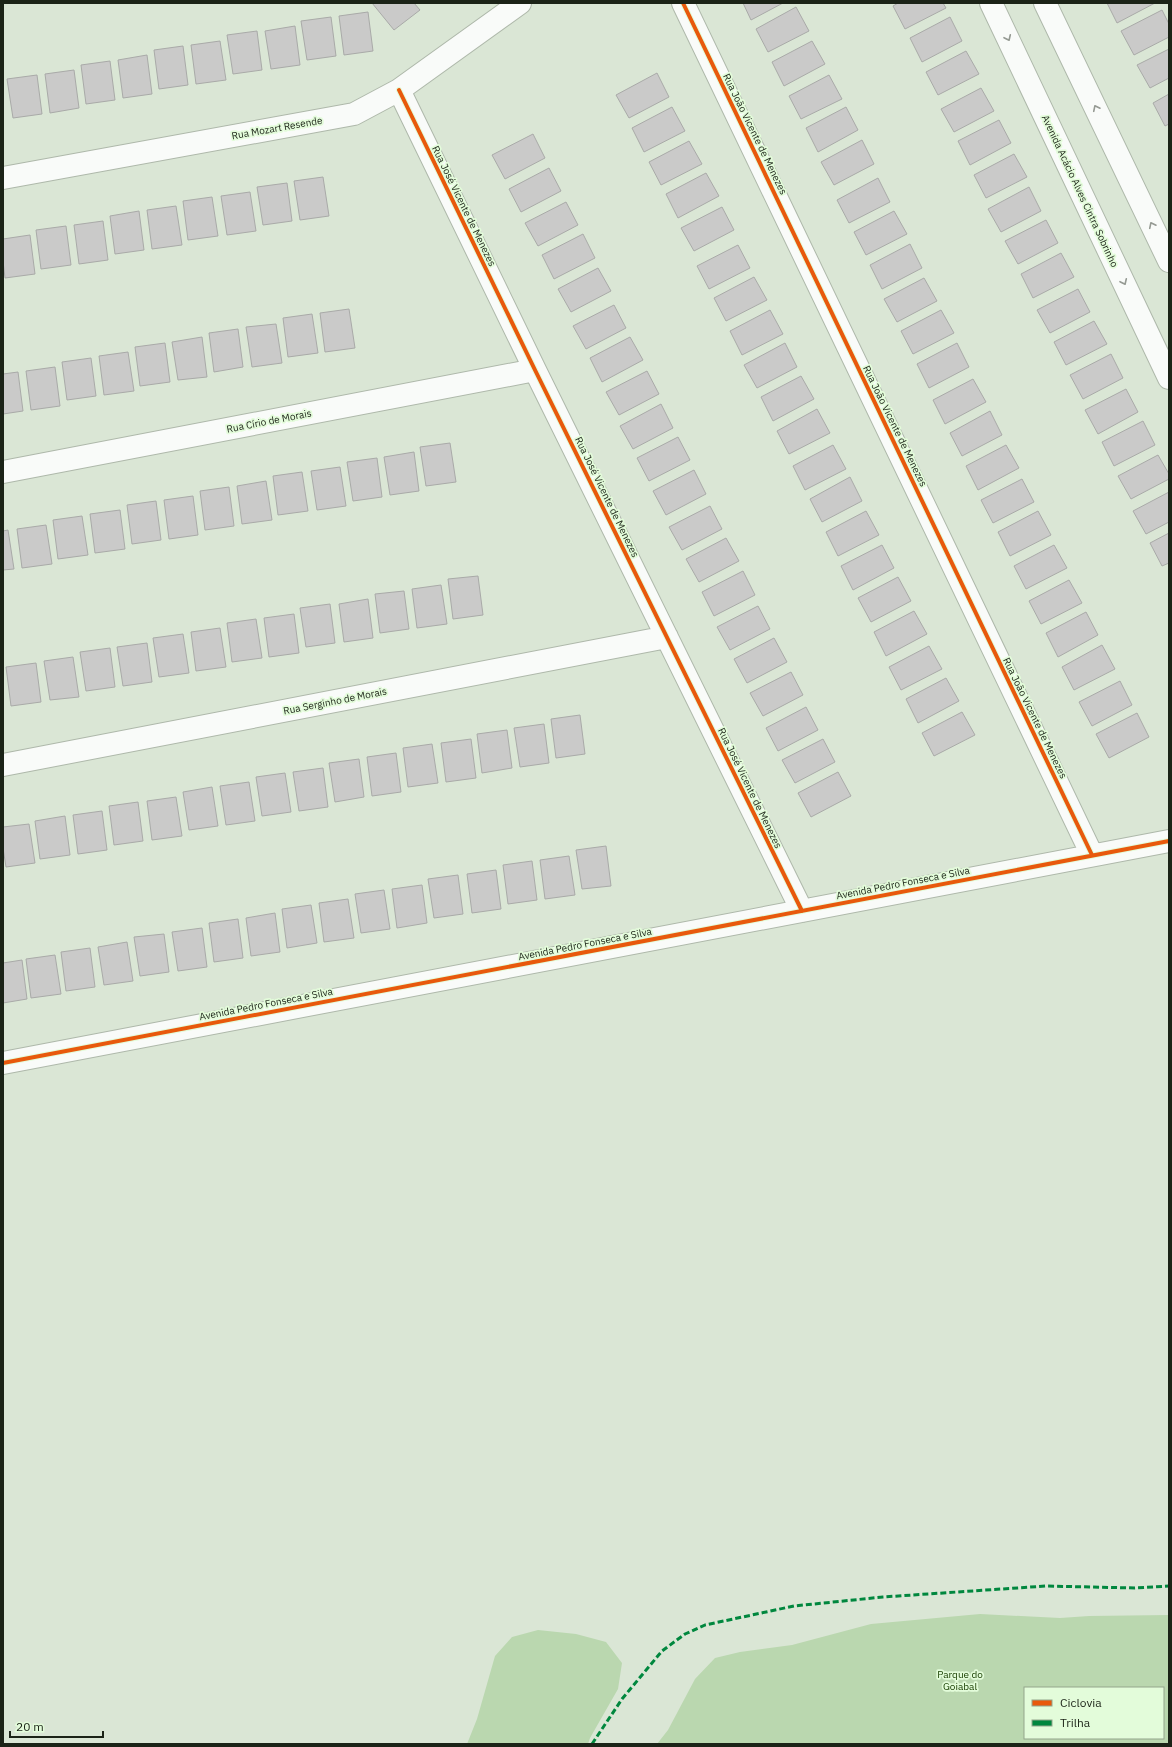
<svg xmlns="http://www.w3.org/2000/svg" width="1172" height="1747" viewBox="0 0 1172 1747" font-family="'IBM Plex Sans',sans-serif">
  <style>
    .park { fill: #bad7af; fill-rule: evenodd }
    .building { fill: #cacac9; stroke: #a9aaa8 }
    .lines { fill: none; stroke-linecap: round; stroke-linejoin: round }
    .minor-casing { stroke: #aeb8aa; stroke-width: 24 }
    .minor { stroke: #f9fbf9; stroke-width: 22 }
    .quiet { stroke: #00873e; stroke-width: 3; stroke-dasharray: 6 3; stroke-linecap: butt }
    .cycleway-casing { stroke: #e3fcda; stroke-width: 6 }
    .cycleway { stroke: #e8590c; stroke-width: 4 }
    .oneway { stroke: #959a93 }
    .labels { text-anchor: middle; dominant-baseline: central; stroke-width: 3.5; stroke-linejoin: round; paint-order: stroke }
    .street-label { font-size: 10px; fill: #1b2317; stroke: #e3fcda }
    .park-label { font-size: 10px; fill: #1a4003; stroke: #e3fcda }
  </style>
  <rect width="100%" height="100%" fill="#dae6d5"/>
  <path class="park" d="M980,1614l80,4 29,-2 80,-1v129h-512l11,-14 27,-51 20,-21 25,-6 52,-7 79,-21zM1025,1688h138v50h-138z
    M538,1630l38,4 30,8 16,21 -4,26 -28,49 -2,6h-121l10,-25 18,-63 17,-19z"/>
  <path class="building" d="M372,3h42l6,7 -26,20z
    M743,3h40l-32,17z
    M898,3h45l3,5 -41,21 -12,-23z
    M1107,3h48l-38,20z
    M796,7l13,24 -41,21 -12,-23z
    M1162,10l7,14v13l-35,18 -13,-24z
    M368,12l5,39 -29,4 -5,-39z
    M331,17l5,39 -29,4 -6,-39z
    M950,17l12,24 -40,21 -12,-24z
    M295,26l5,39 -29,4 -6,-38z
    M257,31l5,39 -29,4 -6,-39z
    M220,41l6,39 -30,4 -5,-39z
    M812,41l13,23 -41,22 -12,-24z
    M183,46l5,39 -29,4 -5,-39z
    M1169,49v29l-19,10 -13,-23z
    M966,51l13,23 -41,21 -12,-23z
    M147,55l5,39 -29,4 -5,-38z
    M110,61l5,39 -29,4 -5,-39z
    M74,70l5,38 -29,5 -5,-39z
    M657,73l12,24 -40,21 -13,-23z
    M37,75l5,39 -29,4 -6,-39z
    M829,75l13,24 -41,20 -12,-23z
    M981,88l13,23 -40,21 -13,-23z
    M1169,94v30l-4,2 -12,-23z
    M672,107l13,24 -41,21 -12,-24z
    M846,107l12,23 -40,22 -12,-24z
    M999,120l12,23 -41,22 -12,-24z
    M533,134l12,24 -40,21 -13,-24z
    M862,140l12,24 -40,21 -13,-23z
    M689,141l13,23 -41,21 -12,-23z
    M1014,154l13,23 -41,21 -12,-23z
    M549,168l12,23 -40,21 -12,-23z
    M706,173l13,23 -41,22 -12,-24z
    M323,177l6,39 -29,4 -6,-39z
    M878,178l12,24 -41,21 -12,-23z
    M287,183l5,38 -29,4 -6,-38z
    M1029,187l12,24 -40,21 -13,-23z
    M250,192l6,39 -29,4 -6,-39z
    M212,197l6,39 -30,4 -5,-39z
    M566,202l12,23 -40,21 -13,-23z
    M176,206l6,39 -30,4 -5,-39z
    M722,207l12,23 -40,21 -13,-23z
    M139,211l5,39 -29,4 -5,-38z
    M894,211l13,23 -41,21 -12,-23z
    M1046,220l12,23 -40,21 -13,-23z
    M103,221l5,39 -29,4 -5,-39z
    M66,226l5,39 -30,4 -5,-39z
    M583,234l12,24 -41,21 -12,-24z
    M30,235l5,39 -30,4 -2,-17v-22z
    M910,244l12,24 -40,21 -12,-24z
    M738,245l12,23 -41,21 -12,-23z
    M1061,253l13,24 -41,21 -12,-24z
    M598,268l13,23 -40,21 -13,-23z
    M754,277l13,23 -41,21 -12,-23z
    M924,278l13,23 -40,21 -13,-23z
    M1078,289l12,23 -40,21 -13,-23z
    M614,305l12,23 -40,21 -13,-23z
    M349,309l6,39 -30,4 -5,-39z
    M770,310l13,24 -41,21 -12,-24z
    M941,310l13,23 -41,21 -12,-23z
    M312,314l6,39 -30,4 -5,-39z
    M1094,321l13,23 -41,21 -12,-23z
    M276,324l6,39 -30,4 -6,-40z
    M238,329l5,38 -29,5 -5,-39z
    M202,337l5,40 -29,3 -6,-38z
    M630,337l13,23 -41,22 -12,-24z
    M165,343l5,39 -30,4 -5,-39z
    M785,343l12,24 -40,21 -13,-23z
    M957,343l12,24 -40,21 -12,-24z
    M128,352l6,39 -30,4 -5,-39z
    M1111,354l12,24 -40,21 -13,-24z
    M91,358l5,38 -29,4 -5,-38z
    M55,367l5,39 -29,4 -5,-39z
    M647,371l12,23 -40,21 -13,-23z
    M18,372l5,39 -20,3v-40z
    M801,376l13,23 -41,22 -12,-24z
    M973,379l13,23 -41,22 -12,-24z
    M1126,389l12,23 -40,22 -13,-24z
    M661,404l12,24 -40,21 -13,-23z
    M817,409l13,24 -41,21 -12,-23z
    M990,411l12,24 -40,21 -12,-23z
    M1143,421l12,24 -41,21 -12,-24z
    M678,437l12,23 -41,21 -12,-23z
    M450,443l6,39 -30,4 -6,-39z
    M833,445l13,24 -41,21 -12,-24z
    M1006,445l13,23 -41,22 -12,-24z
    M414,452l5,39 -29,4 -6,-38z
    M1158,455l11,19v5l-38,20 -13,-23z
    M377,458l5,39 -29,4 -6,-39z
    M340,467l6,39 -29,4 -6,-39z
    M694,470l12,24 -40,21 -13,-24z
    M302,472l6,39 -30,4 -5,-39z
    M850,477l12,24 -40,21 -12,-23z
    M1022,479l12,23 -41,21 -12,-23z
    M266,481l6,39 -30,4 -5,-38z
    M229,487l5,39 -29,4 -5,-39z
    M1169,492v30l-23,12 -13,-23z
    M193,496l5,39 -29,4 -5,-39z
    M156,501l5,39 -29,4 -5,-39z
    M710,506l12,23 -40,21 -13,-23z
    M120,510l5,39 -30,4 -5,-39z
    M866,511l13,24 -41,21 -12,-24z
    M1038,511l13,24 -41,21 -12,-24z
    M82,516l6,39 -30,4 -5,-39z
    M46,525l6,39 -30,4 -5,-39z
    M8,530l6,39 -11,1v-39z
    M1169,533v30l-7,3 -12,-23z
    M726,538l13,23 -40,21 -13,-23z
    M882,545l12,23 -41,22 -12,-24z
    M1054,545l13,23 -41,21 -12,-23z
    M743,571l12,24 -41,21 -12,-24z
    M478,576l5,39 -30,4 -5,-40z
    M898,577l13,24 -40,21 -13,-24z
    M1069,580l13,23 -41,21 -12,-23z
    M441,585l6,39 -30,4 -5,-39z
    M404,591l5,38 -29,4 -5,-39z
    M368,599l5,39 -29,4 -5,-38z
    M330,604l5,39 -29,4 -6,-39z
    M758,606l12,23 -40,21 -13,-23z
    M914,611l13,23 -41,22 -12,-24z
    M1086,612l12,23 -40,22 -12,-24z
    M294,614l5,39 -30,4 -5,-39z
    M256,619l6,39 -30,4 -5,-39z
    M220,628l6,39 -30,4 -5,-39z
    M183,634l6,39 -30,4 -6,-39z
    M774,638l13,24 -40,21 -13,-24z
    M147,643l5,39 -29,4 -6,-39z
    M1102,645l13,24 -41,21 -12,-23z
    M929,646l13,23 -41,21 -12,-23z
    M110,648l5,39 -29,4 -6,-39z
    M73,657l6,40 -29,3 -6,-39z
    M36,663l5,39 -30,4 -5,-39z
    M791,672l12,23 -40,21 -13,-23z
    M946,678l13,23 -41,22 -12,-24z
    M1120,681l12,24 -40,21 -13,-24z
    M806,707l12,23 -40,21 -12,-23z
    M962,712l13,23 -41,21 -12,-23z
    M1137,713l12,24 -40,21 -13,-24z
    M580,715l5,39 -29,4 -5,-39z
    M544,724l5,39 -29,4 -6,-39z
    M507,730l5,38 -30,5 -5,-39z
    M471,739l5,39 -30,4 -5,-39z
    M823,739l12,23 -40,21 -13,-23z
    M432,744l6,39 -30,4 -5,-39z
    M396,753l5,39 -29,4 -5,-39z
    M359,759l5,38 -29,5 -6,-39z
    M323,768l5,39 -29,4 -6,-39z
    M838,772l13,24 -40,21 -13,-24z
    M285,773l6,39 -29,4 -6,-39z
    M249,782l6,39 -29,4 -6,-39z
    M212,787l6,39 -29,4 -6,-38z
    M176,797l6,39 -30,4 -5,-39z
    M138,802l5,39 -29,4 -5,-39z
    M102,811l5,39 -29,4 -5,-39z
    M65,816l5,39 -30,4 -5,-38z
    M29,824l6,39 -29,4 -3,-19v-21z
    M606,846l5,40 -29,3 -6,-39z
    M569,856l6,39 -30,4 -5,-39z
    M532,861l5,39 -29,4 -5,-39z
    M496,870l5,39 -29,4 -5,-39z
    M458,875l5,39 -29,4 -6,-39z
    M422,885l5,38 -30,5 -5,-39z
    M384,890l6,39 -29,4 -6,-39z
    M348,899l6,39 -30,4 -5,-39z
    M311,905l6,38 -30,5 -5,-39z
    M275,913l5,39 -29,4 -5,-38z
    M238,919l5,39 -29,4 -5,-39z
    M202,928l5,39 -29,4 -6,-39z
    M164,934l5,38 -29,4 -6,-39z
    M127,942l6,39 -29,4 -6,-38z
    M90,948l5,39 -29,4 -5,-39z
    M55,955l6,39 -30,4 -5,-39z
    M22,960l5,39 -24,4v-40z"/>
  <g class="lines">
    <g class="minor-casing">
      <path id="minor" d="M683,3l409,852
        M991,3l178,375
        M1045,3l124,258
        M399,90l136,280 267,541
        M3,178l351,-64 45,-24 121,-87
        M3,472l532,-102
        M3,765l664,-128
        M3,1063l1166,-222"/>
    </g>
    <use href="#minor" class="minor"/>
    <path class="quiet" d="M592,1744l30,-45 40,-48 23,-17 20,-9 89,-19 89,-9 163,-11 89,2 34,-2"/>
    <g class="cycleway-casing">
      <path id="cycleway" d="M683,3l409,852
        M399,90l136,280 267,541
        M3,1063l1166,-222"/>
    </g>
    <use href="#cycleway" class="cycleway"/>
  </g>
  <defs><path id="oneway-chevron" d="M-2-3.5L2.5 0L-2 3.5" fill="none" stroke-width="1.6" stroke-linecap="round" stroke-linejoin="round"/></defs>
  <g class="oneway">
    <use href="#oneway-chevron" transform="translate(1008 38) rotate(65)"/>
    <use href="#oneway-chevron" transform="translate(1096 108) rotate(-116)"/>
    <use href="#oneway-chevron" transform="translate(1152 225) rotate(-116)"/>
    <use href="#oneway-chevron" transform="translate(1124 282) rotate(65)"/>
  </g>
  <g class="labels">
    <g class="street-label">
      <text transform="translate(277 128) rotate(-10)">Rua Mozart Resende</text>
      <text transform="translate(755 134) rotate(64)">Rua João Vicente de Menezes</text>
      <text transform="translate(1080 191) rotate(65)">Avenida Acácio Alves Cintra Sobrinho</text>
      <text transform="translate(464 206) rotate(64)">Rua José Vicente de Menezes</text>
      <text transform="translate(269 421) rotate(-11)">Rua Círio de Morais</text>
      <text transform="translate(895 426) rotate(64)">Rua João Vicente de Menezes</text>
      <text transform="translate(607 497) rotate(64)">Rua José Vicente de Menezes</text>
      <text transform="translate(335 701) rotate(-11)">Rua Serginho de Morais</text>
      <text transform="translate(1035 718) rotate(64)">Rua João Vicente de Menezes</text>
      <text transform="translate(750 788) rotate(64)">Rua José Vicente de Menezes</text>
      <text transform="translate(903 883) rotate(-11)">Avenida Pedro Fonseca e Silva</text>
      <text transform="translate(585 944) rotate(-11)">Avenida Pedro Fonseca e Silva</text>
      <text transform="translate(266 1004) rotate(-11)">Avenida Pedro Fonseca e Silva</text>
    </g>
    <g class="park-label">
      <text x="960" y="1674">Parque do<tspan x="960" dy="12">Goiabal</tspan></text>
    </g>
  </g>
  <rect width="1172" height="1747" fill="none" stroke="#1b2317" stroke-width="8"/>
  <rect x="1024" y="1687" width="140" height="52" fill="#e3fcda" stroke="#93a58c"/>
  <rect x="1032" y="1700" width="20" height="6" fill="#e8590c" stroke="#93a58c"/>
  <text x="1060" y="1707" font-size="12" fill="#1b2317">Ciclovia</text>
  <rect x="1032" y="1720" width="20" height="6" fill="#00873e" stroke="#93a58c"/>
  <text x="1060" y="1727" font-size="12" fill="#1b2317">Trilha</text>
  <path d="M10 1731v6h93v-6" fill="none" stroke="#1b2317" stroke-width="2"/>
  <text x="16" y="1731" font-size="12" fill="#1b2317" stroke="#e3fcda" stroke-width="3" paint-order="stroke">20 m</text>
</svg>
